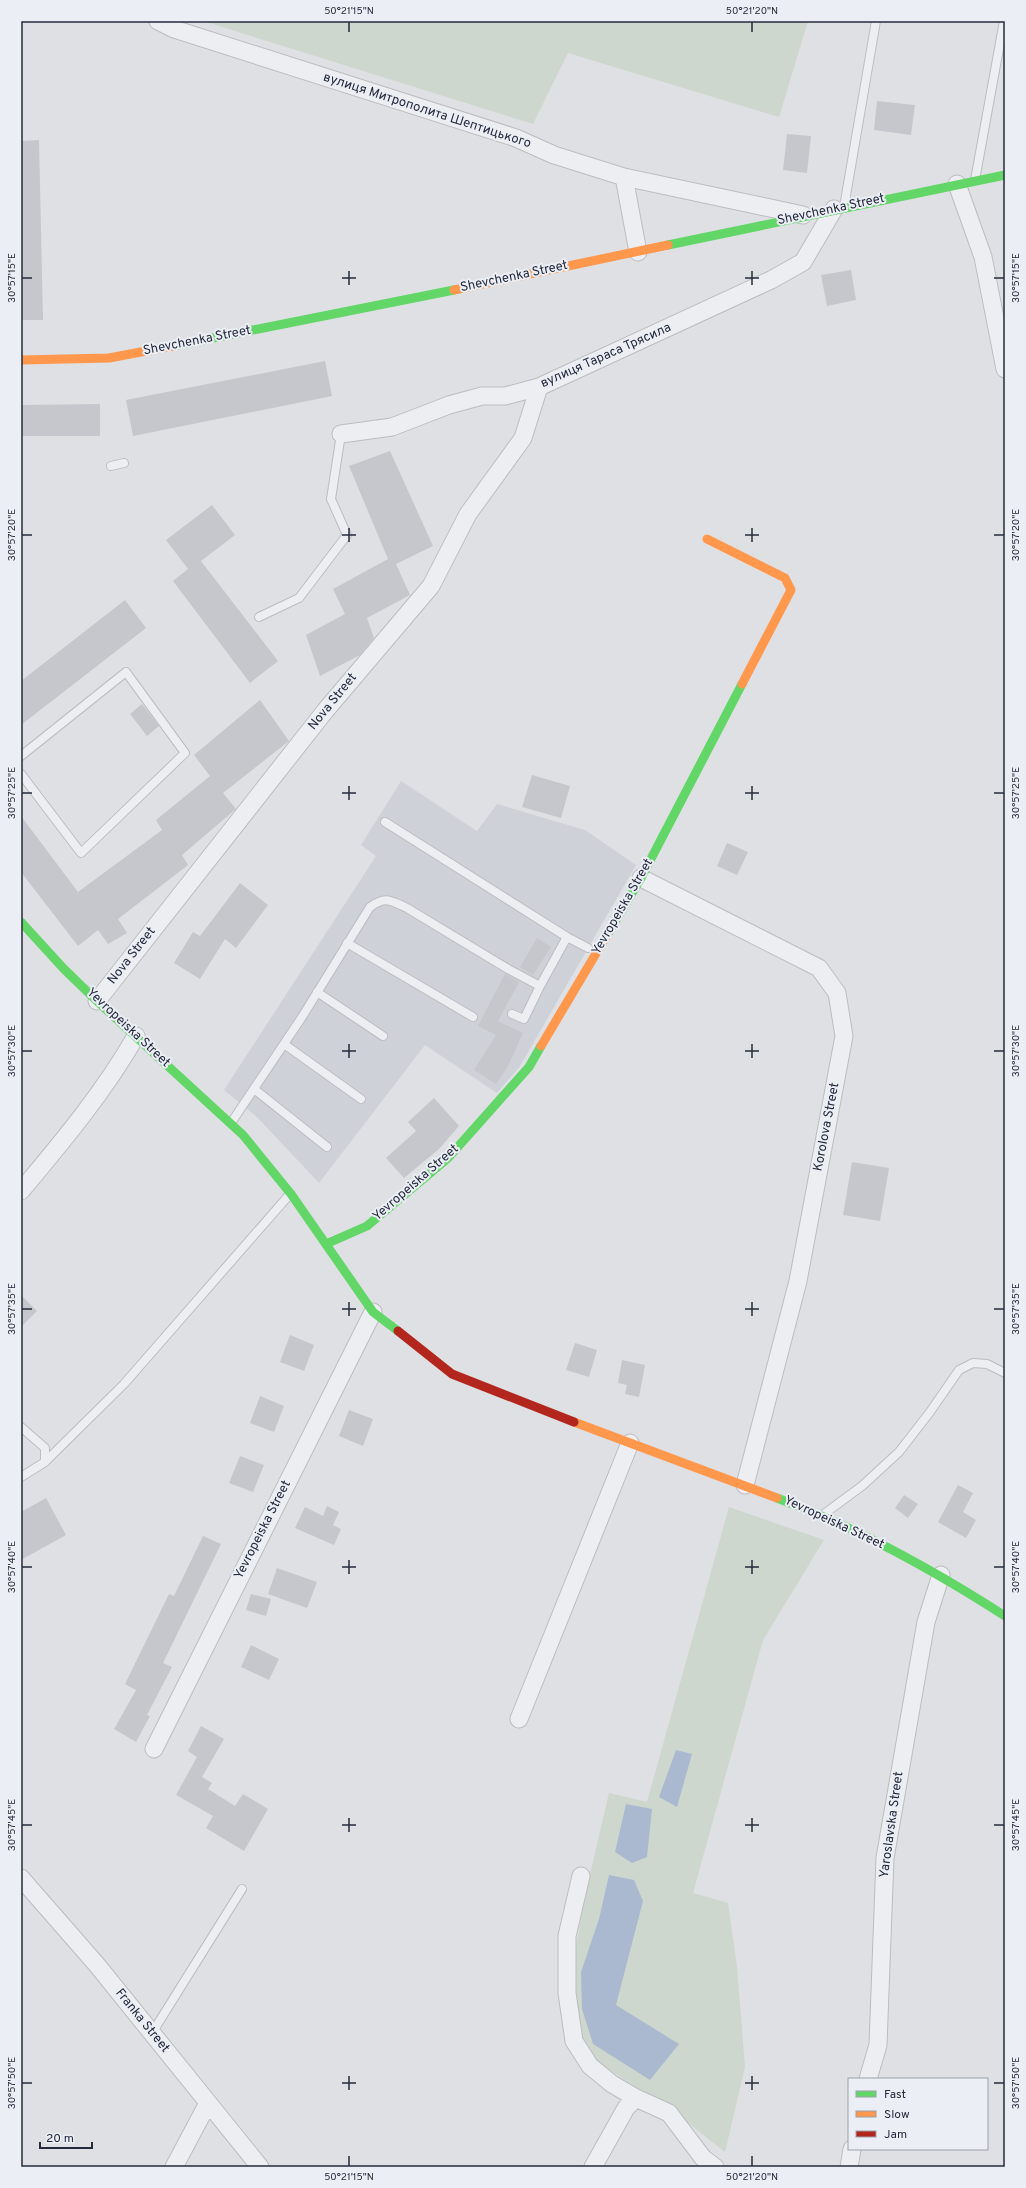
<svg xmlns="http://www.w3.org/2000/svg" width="1026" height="2188" viewBox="0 0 1026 2188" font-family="Overpass,sans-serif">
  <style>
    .built { fill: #ced1d8 }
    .green { fill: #cdd7ce }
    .water { fill: #abb9d0 }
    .building { fill: #c5c7cc }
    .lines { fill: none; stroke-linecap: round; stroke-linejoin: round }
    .lane-casing { stroke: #bbbdc0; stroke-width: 10 }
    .street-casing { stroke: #bbbdc0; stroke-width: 19 }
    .lane { stroke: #edeef1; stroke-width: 8 }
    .street { stroke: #edeef1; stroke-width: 17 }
    .fast { stroke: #63d668; stroke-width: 9 }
    .slow { stroke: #ff974d; stroke-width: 9 }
    .jam { stroke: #b3261e; stroke-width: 9 }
    .ticks { fill: none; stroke: #252b3c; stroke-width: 1.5 }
    .labels { text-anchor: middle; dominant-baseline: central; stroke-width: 4; stroke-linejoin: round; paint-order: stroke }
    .street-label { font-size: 13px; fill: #252b3c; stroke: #ebeef4 }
    .neatline { fill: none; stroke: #252b3c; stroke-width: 1.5 }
    .ticks-label { font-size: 10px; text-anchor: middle; fill: #252b3c }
  </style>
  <rect width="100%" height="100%" fill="#dee0e3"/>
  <path class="built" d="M401,781l76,50 20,-27 88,26 51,35 -116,201 -23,27 -72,-48 -106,138 -62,-66 -33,-27 152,-234 -15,-11z"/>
  <path class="green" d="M203,21h605l-29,96 -211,-64 -35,71z
    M729,1507l95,33 -61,100 -70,253 35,10 9,64 8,100 -20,85 -53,-42 -75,-48 -16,-26 -9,-65 12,-71 25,-107 38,9z"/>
  <path class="water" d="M676,1750l16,4 -15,53 -18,-10z
    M626,1804l26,5 -5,48 -15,6 -17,-11z
    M609,1875l25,5 9,21 -27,104 63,39 -29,36 -57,-36 -11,-35 -1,-37 18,-53z"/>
  <path class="building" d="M877,101l38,4 -4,30 -37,-5z
    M787,134l24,2 -4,37 -24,-3z
    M39,140l4,180h-22v-179z
    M851,270l5,30 -29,6 -6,-31z
    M325,361l7,35 -199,40 -7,-36z
    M100,404v32h-79v-31z
    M390,451l43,95 -37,18 14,31 -43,23 7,20 -14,17 -40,21 -14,-41 39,-21 -12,-25 55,-30 -39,-93z
    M212,505l23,30 -34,26 77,100 -28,22 -77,-102 15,-12 -22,-29z
    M125,600l21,28 -125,97v-44z
    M260,700l29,41 -66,52 13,16 -54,46 6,10 -70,54 9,14 -19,11 -10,-14 -20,16 -57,-74v-56l57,76 84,-62 -6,-10 54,-44 -16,-21z
    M142,704l17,22 -12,10 -17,-22z
    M532,775l38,11 -9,32 -39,-11z
    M727,843l21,9 -11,23 -20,-9z
    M240,883l28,22 -32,43 -11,-9 -25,40 -26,-16 19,-31 7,4z
    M537,938l14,9 -18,28 -13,-8z
    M505,974l14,8 -21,39 25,12 -15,33 -12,18 -22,-14 22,-35 -18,-9z
    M434,1098l25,28 -20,23 -35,29 -18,-20 30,-27 -8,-9z
    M852,1162l37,6 -9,53 -37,-6z
    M21,1295l16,16 -16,16z
    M290,1335l24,10 -10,26 -24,-9z
    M575,1343l22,7 -8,27 -23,-7z
    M622,1360l23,5 -6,32 -14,-3 2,-9 -9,-2z
    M260,1396l24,10 -10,26 -24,-9z
    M349,1410l24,9 -10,27 -24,-10z
    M240,1456l24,9 -11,27 -24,-9z
    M958,1485l15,8 -10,19 13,8 -10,18 -28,-16z
    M904,1495l14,9 -10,14 -13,-10z
    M46,1498l20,37 -45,25v-48z
    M327,1506l12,6 -6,13 8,4 -7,16 -39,-17 10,-21 18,9z
    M203,1536l18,8 -58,119 9,4 -25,48 3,1 -14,26 -22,-13 22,-39 -11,-6 44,-90 5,2z
    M277,1568l40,14 -10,26 -39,-14z
    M251,1594l20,5 -5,17 -20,-6z
    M251,1645l28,14 -10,21 -28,-13z
    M201,1726l23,13 -22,38 10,6 -4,6 27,17 8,-12 25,15 -24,42 -38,-23 7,-12 -37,-21 21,-38 -9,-6z"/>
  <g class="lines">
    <g class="lane-casing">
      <path id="lane" d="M975,180l29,-159
        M844,207l32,-186
        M111,466l13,-3
        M259,617l40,-19 48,-63 -16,-36 10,-65
        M21,756l105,-84 59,81 -104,100 -60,-79
        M385,822l182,115
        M347,943l126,74
        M317,992l66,44
        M512,1014l12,5 16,-33
        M284,1044l77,55
        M254,1089l73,58
        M231,1123l71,-106 68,-110c15,-11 20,-7 37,1l101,61 32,17 27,-49 21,11
        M21,1427l24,21v14
        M21,1477l24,-15 79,-78 166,-190
        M824,1514l38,-28 37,-34 31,-40 29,-42 14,-7 14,1 18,9
        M152,2033l90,-144"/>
    </g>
    <g class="street-casing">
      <path id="street" d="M158,21l16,8 342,109 38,17 70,22 14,75
        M624,177l179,38
        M957,184l26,73 22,112
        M341,434l51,-7 57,-22 33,-9h23l34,-9 232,-107 32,-18 31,-53
        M641,878l178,90 18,25 7,43 -46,245 -53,204
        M97,1001l228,-290 106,-125 37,-72 55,-76 16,-51
        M21,1191c41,-49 83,-99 115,-155
        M519,1719l111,-276
        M154,1749l219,-437
        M581,1876l-14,60v57l7,48 16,25 22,18 24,14 -10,10 -33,59
        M21,1878l76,87 163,202
        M868,2079l10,-34 7,-187 41,-236 15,-47
        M636,2098l33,15 34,45 12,9
        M174,2167l34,-64
        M849,2167l3,-18"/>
    </g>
    <use href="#lane" class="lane"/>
    <use href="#street" class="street"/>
    <path class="fast" d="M668,245l337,-70
      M178,345l276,-55
      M21,922l43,47 33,32 146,134 48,59 82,118 25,19
      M607,935l34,-57 101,-194
      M326,1244l41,-18 81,-68 81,-91 12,-21
      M777,1498c81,30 155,71 228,118"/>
    <path class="slow" d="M454,290l214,-45
      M21,360l88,-2 69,-13
      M707,539l78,39 6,12 -49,94
      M541,1046l66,-111
      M574,1422l203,76"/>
    <path class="jam" d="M398,1331l54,43 122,48"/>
  </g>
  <path class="ticks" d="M349,22v10M752,22v10M349,271v14M752,271v14M22,278h10M342,278h14M745,278h14M994,278h10M349,528v14M752,528v14M22,535h10M342,535h14M745,535h14M994,535h10M349,786v14M752,786v14M22,793h10M342,793h14M745,793h14M994,793h10M349,1044v14M752,1044v14M22,1051h10M342,1051h14M745,1051h14M994,1051h10M349,1302v14M752,1302v14M22,1309h10M342,1309h14M745,1309h14M994,1309h10M349,1560v14M752,1560v14M22,1567h10M342,1567h14M745,1567h14M994,1567h10M349,1818v14M752,1818v14M22,1825h10M342,1825h14M745,1825h14M994,1825h10M349,2076v14M752,2076v14M22,2083h10M342,2083h14M745,2083h14M994,2083h10M349,2156v10M752,2156v10"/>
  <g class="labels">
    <g class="street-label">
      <text transform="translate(427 111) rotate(18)">вулиця Митрополита Шептицького</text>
      <text transform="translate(831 210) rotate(-12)">Shevchenka Street</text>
      <text transform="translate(514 277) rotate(-12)">Shevchenka Street</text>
      <text transform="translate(197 341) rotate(-11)">Shevchenka Street</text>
      <text transform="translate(606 356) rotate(-24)">вулиця Тараса Трясила</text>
      <text transform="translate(333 702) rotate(-51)">Nova Street</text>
      <text transform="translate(623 907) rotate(-60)">Yevropeiska Street</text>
      <text transform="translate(132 956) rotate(-52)">Nova Street</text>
      <text transform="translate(128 1028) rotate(43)">Yevropeiska Street</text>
      <text transform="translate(827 1127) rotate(-79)">Korolova Street</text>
      <text transform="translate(416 1183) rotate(-41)">Yevropeiska Street</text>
      <text transform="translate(834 1523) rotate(25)">Yevropeiska Street</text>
      <text transform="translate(263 1530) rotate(-63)">Yevropeiska Street</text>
      <text transform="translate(892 1825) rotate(-82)">Yaroslavska Street</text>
      <text transform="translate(142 2021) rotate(51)">Franka Street</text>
    </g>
  </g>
  <rect width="1026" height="2188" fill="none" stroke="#ebeef4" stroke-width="44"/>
  <rect x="848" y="2078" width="140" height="72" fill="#ebeef4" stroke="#9ca0aa"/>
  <rect x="856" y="2091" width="20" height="6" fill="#63d668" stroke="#9ca0aa"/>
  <text x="884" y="2098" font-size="12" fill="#252b3c">Fast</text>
  <rect x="856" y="2111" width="20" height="6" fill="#ff974d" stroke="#9ca0aa"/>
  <text x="884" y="2118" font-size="12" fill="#252b3c">Slow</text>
  <rect x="856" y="2131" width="20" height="6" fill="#b3261e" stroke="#9ca0aa"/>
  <text x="884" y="2138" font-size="12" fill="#252b3c">Jam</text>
  <path d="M40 2142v6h52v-6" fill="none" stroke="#252b3c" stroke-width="2"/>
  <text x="46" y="2142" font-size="12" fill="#252b3c" stroke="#ebeef4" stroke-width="3" paint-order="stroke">20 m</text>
  <rect x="22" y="22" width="982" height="2144" class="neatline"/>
  <g class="ticks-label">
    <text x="349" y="14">50°21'15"N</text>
    <text x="752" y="14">50°21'20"N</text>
    <text transform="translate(1015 278) rotate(-90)" y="4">30°57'15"E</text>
    <text transform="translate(11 278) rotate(-90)" y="4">30°57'15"E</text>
    <text transform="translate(11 535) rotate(-90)" y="4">30°57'20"E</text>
    <text transform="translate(1015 535) rotate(-90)" y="4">30°57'20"E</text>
    <text transform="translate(11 793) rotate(-90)" y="4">30°57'25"E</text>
    <text transform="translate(1015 793) rotate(-90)" y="4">30°57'25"E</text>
    <text transform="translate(1015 1051) rotate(-90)" y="4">30°57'30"E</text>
    <text transform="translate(11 1051) rotate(-90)" y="4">30°57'30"E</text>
    <text transform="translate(1015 1309) rotate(-90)" y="4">30°57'35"E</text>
    <text transform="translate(11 1309) rotate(-90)" y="4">30°57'35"E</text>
    <text transform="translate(1015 1567) rotate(-90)" y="4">30°57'40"E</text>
    <text transform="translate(11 1567) rotate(-90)" y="4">30°57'40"E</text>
    <text transform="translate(1015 1825) rotate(-90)" y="4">30°57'45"E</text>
    <text transform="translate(11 1825) rotate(-90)" y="4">30°57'45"E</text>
    <text transform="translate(11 2083) rotate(-90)" y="4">30°57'50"E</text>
    <text transform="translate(1015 2083) rotate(-90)" y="4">30°57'50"E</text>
    <text x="349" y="2180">50°21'15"N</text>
    <text x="752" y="2180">50°21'20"N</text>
  </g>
</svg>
